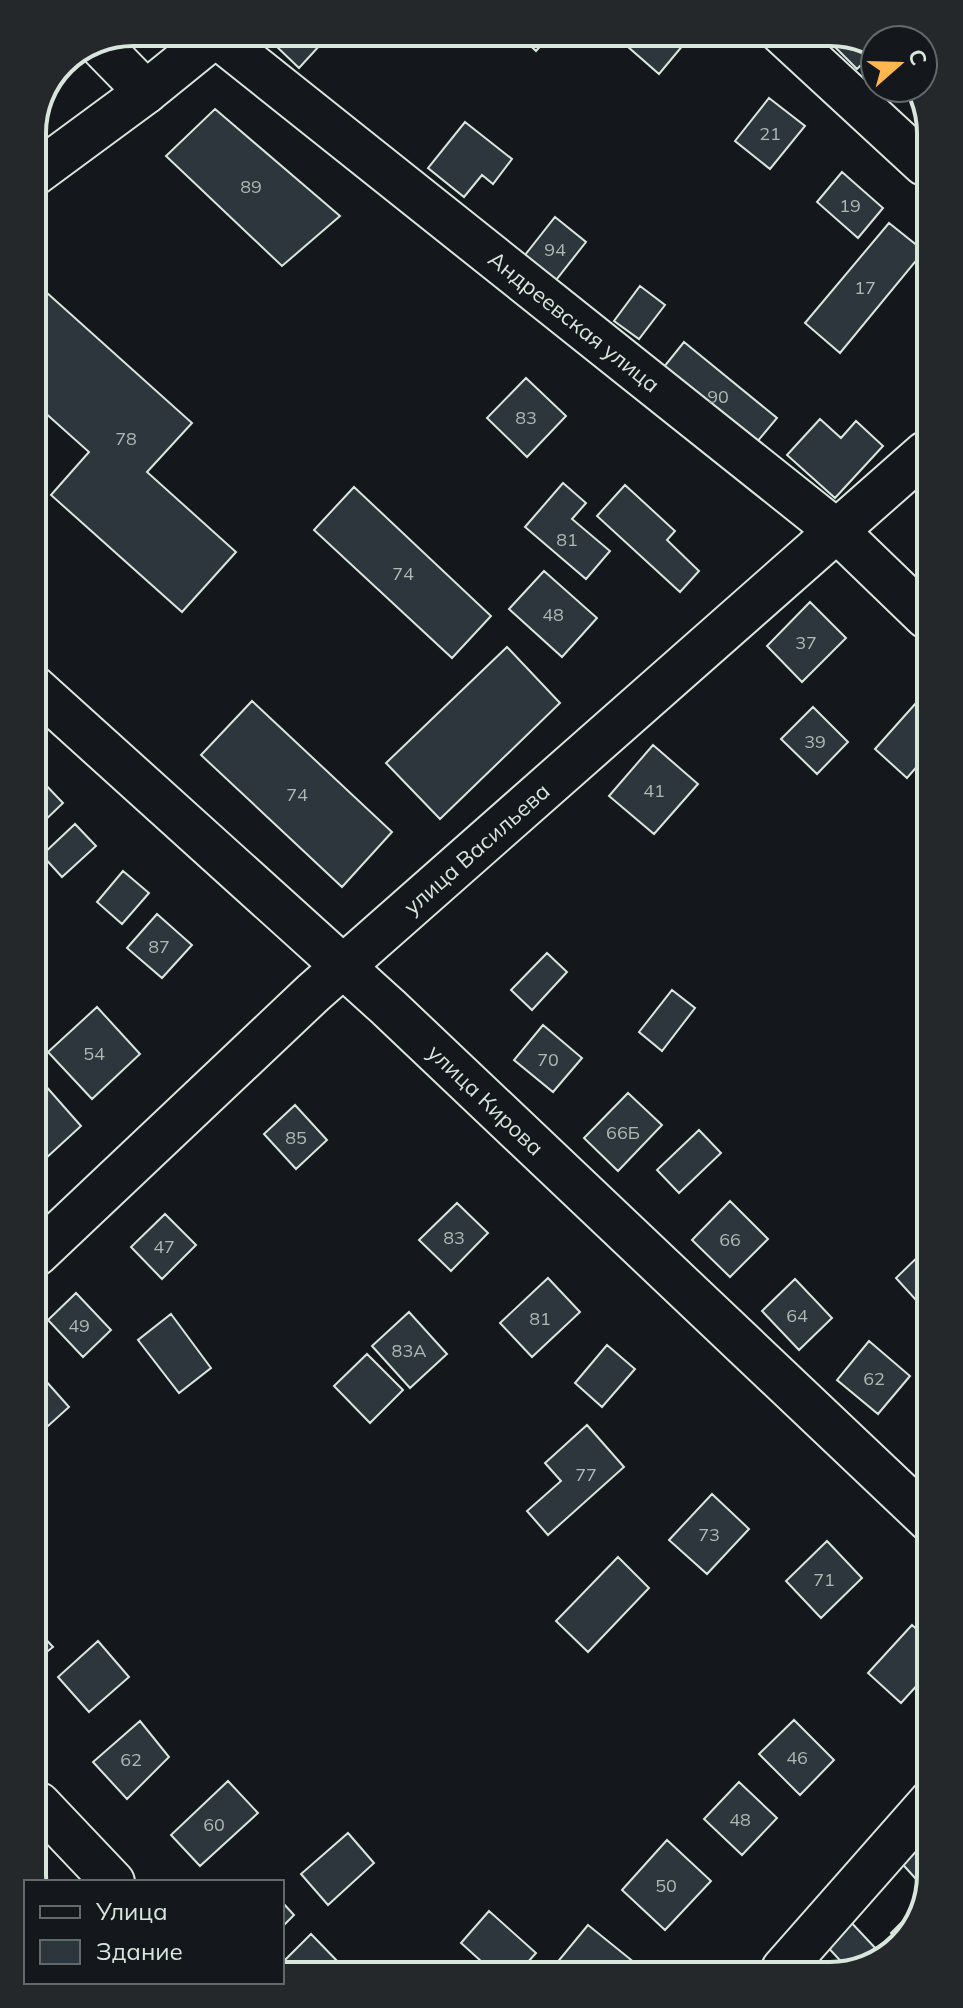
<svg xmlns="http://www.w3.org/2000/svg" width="963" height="2008" viewBox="0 0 963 2008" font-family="Mulish,sans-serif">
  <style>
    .building { fill: #2c363c; stroke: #d8e6dc; stroke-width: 2 }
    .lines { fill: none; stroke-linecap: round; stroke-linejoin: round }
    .minor-casing { stroke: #d8e6dc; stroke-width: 46 }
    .minor { stroke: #14181c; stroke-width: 42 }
    .labels { text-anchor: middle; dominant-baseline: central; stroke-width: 6; stroke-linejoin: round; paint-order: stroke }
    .number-label { font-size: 18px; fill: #adbab4 }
    .street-label { font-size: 22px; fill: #d8e6dc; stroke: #14181c }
    .rim { fill: none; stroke: #d8e6dc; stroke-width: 4 }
  </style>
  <rect width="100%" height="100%" fill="#14181c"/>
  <path class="building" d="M287,32h45l-33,36 -24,-23z
    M516,32h37l-17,19z
    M624,32h70l-35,42 -40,-35z
    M828,32h9l38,15v4l-18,18 -33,-33z
    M769,98l36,28 -35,43 -35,-28z
    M215,109l125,107 -58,50 -116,-110z
    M465,122l47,37 -19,25 -11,-9 -18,22 -36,-29z
    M842,172l41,36 -25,30 -41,-36z
    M555,217l31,25 -30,38 -31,-25z
    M889,223l35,28 -84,102 -35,-30z
    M640,286l25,19 -26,34 -25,-18z
    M46,292l146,131 -45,49 89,80 -54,60 -131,-117 38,-43 -56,-50v-95z
    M684,342l93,76 -26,31 -92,-76z
    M526,378l40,38 -39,41 -40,-39z
    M820,419l21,19 15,-17 27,25 -48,52 -48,-43z
    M563,483l23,20 -14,16 38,32 -24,28 -61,-52z
    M625,485l50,46 -8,9 32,31 -19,21 -83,-76z
    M354,487l137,129 -39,42 -138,-128z
    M544,571l53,47 -35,39 -53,-48z
    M810,602l36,36 -44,44 -35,-36z
    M507,647l53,56 -120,116 -54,-56z
    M252,701l140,131 -50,55 -141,-132z
    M916,703l10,9v44l-19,22 -32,-29z
    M813,707l35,35 -31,32 -36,-35z
    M653,745l45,39 -44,50 -45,-38z
    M40,779l23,24 -28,27v-46z
    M75,824l21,22 -34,31 -20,-22z
    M123,871l26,22 -27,31 -25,-22z
    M157,914l35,31 -30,33 -35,-30z
    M547,953l20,19 -35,38 -21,-20z
    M672,990l23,18 -33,43 -23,-19z
    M97,1007l43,47 -48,45 -44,-47z
    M543,1025l39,33 -29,34 -39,-32z
    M36,1075l45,51 -36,33 -9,-10z
    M628,1093l34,32 -44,46 -34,-33z
    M295,1105l32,35 -31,29 -32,-35z
    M699,1130l22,23 -42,40 -22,-23z
    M730,1201l38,38 -38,38 -38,-37z
    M457,1203l31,30 -37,38 -32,-31z
    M165,1214l31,31 -34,34 -31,-32z
    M928,1247l1,60 -4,3 -29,-32z
    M548,1278l32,34 -48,45 -32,-34z
    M795,1279l37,39 -33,32 -37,-39z
    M76,1293l35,37 -28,27 -35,-37z
    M409,1312l38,42 -37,34 -38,-42z
    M171,1314l40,54 -32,25 -41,-53z
    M869,1341l41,35 -32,38 -41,-34z
    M607,1345l28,24 -33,38 -27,-24z
    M367,1354l36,36 -33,33 -36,-37z
    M37,1371l32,36 -31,28z
    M587,1425l37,42 -76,68 -21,-24 34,-30 -16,-18z
    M712,1494l37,35 -42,45 -38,-34z
    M827,1541l35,37 -41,40 -35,-37z
    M618,1557l31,31 -61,64 -32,-31z
    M912,1625l18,16v30l-29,32 -33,-30z
    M38,1631l15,16 -15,12z
    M98,1641l31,36 -40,35 -31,-35z
    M794,1720l40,40 -34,35 -41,-41z
    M140,1721l29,36 -42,42 -34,-37z
    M228,1781l30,32 -58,53 -29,-31z
    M739,1782l38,36 -35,37 -38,-36z
    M925,1830l6,6v39l-5,15 -30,-33z
    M348,1833l26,30 -46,42 -27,-31z
    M667,1840l44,41 -46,49 -43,-40z
    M282,1902l12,13 -12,12z
    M917,1907l3,3 -6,21 -14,11 -9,-9z
    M489,1911l47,42 -17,19h-26l-32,-29z
    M847,1918l32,34 -18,17h-13l-25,-27z
    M588,1925l47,38 -7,8h-65l-8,-6z
    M311,1934l32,33 -7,7h-54v-11z"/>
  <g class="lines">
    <g class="minor-casing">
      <g id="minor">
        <path d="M781,32l143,132"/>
        <path id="s1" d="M216,36l622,496 88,85"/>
        <path d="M100,45l46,47"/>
        <path d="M32,176l114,-84 74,-60"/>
        <path id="s2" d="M34,687l354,320 541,513"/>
        <path id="s3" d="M37,1254l276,-261 612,-540"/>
        <path d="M39,1804l74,78"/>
        <path d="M783,1969l148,-168"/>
      </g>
    </g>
    <use href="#minor" class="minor"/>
  </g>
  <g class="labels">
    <g class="number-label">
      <text x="770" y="133">21</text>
      <text x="251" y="186">89</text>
      <text x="850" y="205">19</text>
      <text x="555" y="249">94</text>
      <text x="865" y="287">17</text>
      <text x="718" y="396">90</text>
      <text x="526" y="417">83</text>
      <text x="126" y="438">78</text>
      <text x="567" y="539">81</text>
      <text x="403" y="573">74</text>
      <text x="553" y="614">48</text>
      <text x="806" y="642">37</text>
      <text x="815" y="741">39</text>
      <text x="654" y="790">41</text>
      <text x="297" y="794">74</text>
      <text x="159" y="946">87</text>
      <text x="94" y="1053">54</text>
      <text x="548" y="1059">70</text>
      <text x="623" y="1132">66Б</text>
      <text x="296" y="1137">85</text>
      <text x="454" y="1237">83</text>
      <text x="730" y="1239">66</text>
      <text x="164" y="1246">47</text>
      <text x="797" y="1315">64</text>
      <text x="540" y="1318">81</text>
      <text x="79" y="1325">49</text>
      <text x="409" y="1350">83А</text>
      <text x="874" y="1378">62</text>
      <text x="586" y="1474">77</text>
      <text x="709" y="1534">73</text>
      <text x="824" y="1579">71</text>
      <text x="797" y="1757">46</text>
      <text x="131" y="1759">62</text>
      <text x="740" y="1819">48</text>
      <text x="214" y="1824">60</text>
      <text x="666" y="1885">50</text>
    </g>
    <g class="street-label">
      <text stroke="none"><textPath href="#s1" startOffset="458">Андреевская улица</textPath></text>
      <text stroke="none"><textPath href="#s3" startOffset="598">улица Васильева</textPath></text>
      <text stroke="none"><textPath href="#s2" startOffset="612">улица Кирова</textPath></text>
    </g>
  </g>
  <path d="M0 0H963V2008H0ZM133 46H830A87 87 0 0 1 917 133V1875A87 87 0 0 1 830 1962H133A87 87 0 0 1 46 1875V133A87 87 0 0 1 133 46Z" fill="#24282b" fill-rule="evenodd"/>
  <path class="rim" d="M133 46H830A87 87 0 0 1 917 133V1875A87 87 0 0 1 830 1962H133A87 87 0 0 1 46 1875V133A87 87 0 0 1 133 46Z"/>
  <rect x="24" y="1880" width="260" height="104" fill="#14181c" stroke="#626a69" stroke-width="2"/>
  <rect x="40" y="1906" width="40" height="12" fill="#14181c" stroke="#626a69" stroke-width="2"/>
  <text x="96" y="1920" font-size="24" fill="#d8e6dc">Улица</text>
  <rect x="40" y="1940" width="40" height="24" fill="#2c363c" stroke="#626a69" stroke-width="2"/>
  <text x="96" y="1960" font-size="24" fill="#d8e6dc">Здание</text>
  <g transform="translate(899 64) rotate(70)"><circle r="38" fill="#14181c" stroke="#626a69" stroke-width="2"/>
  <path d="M0-6L14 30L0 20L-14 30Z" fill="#ffb74d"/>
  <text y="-12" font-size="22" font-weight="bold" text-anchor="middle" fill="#d8e6dc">С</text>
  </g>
</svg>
